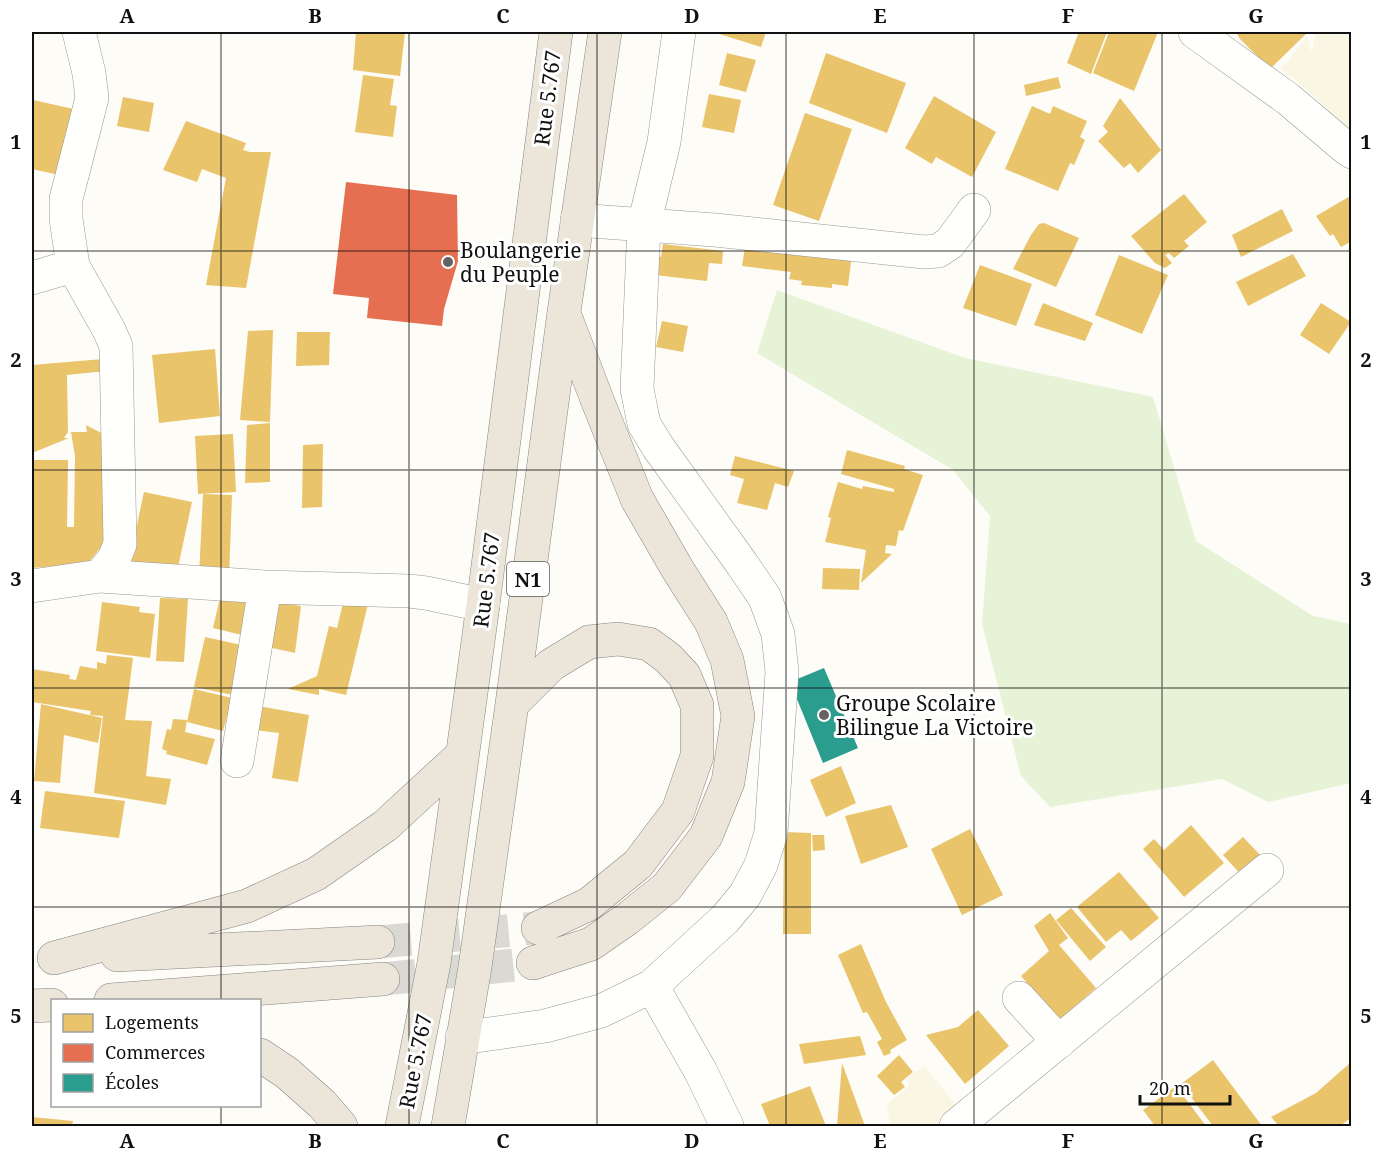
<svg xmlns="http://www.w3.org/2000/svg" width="1383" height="1158" viewBox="0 0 1383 1158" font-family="'Noto Serif',serif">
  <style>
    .farmland { fill: #f9f7e4 }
    .green { fill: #e7f3d7 }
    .homes { fill: #e9c46a }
    .shops { fill: #e76f51 }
    .schools { fill: #2a9d8f }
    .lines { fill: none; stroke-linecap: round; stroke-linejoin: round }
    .trunk-tunnel { stroke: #dad9d4; stroke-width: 33; stroke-dasharray: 33 16; stroke-linecap: butt }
    .minor-casing { stroke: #979795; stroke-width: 34 }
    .trunk-casing { stroke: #858482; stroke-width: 34 }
    .minor { stroke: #fffffe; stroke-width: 33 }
    .trunk { stroke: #ece5da; stroke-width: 33 }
    .grid { fill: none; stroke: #111; stroke-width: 1.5; stroke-opacity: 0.55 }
    .poi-dot { fill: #646362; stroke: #fff; stroke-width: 2 }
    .labels { text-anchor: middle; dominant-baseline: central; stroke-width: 6; stroke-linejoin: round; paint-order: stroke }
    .shield { fill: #fff; stroke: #585858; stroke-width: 1.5 }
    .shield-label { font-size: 20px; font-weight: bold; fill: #111 }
    .street-label { font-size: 21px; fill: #111; stroke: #fff }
    .poi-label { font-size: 21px; fill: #111; stroke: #fff; text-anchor: start }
    .neatline { fill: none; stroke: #111; stroke-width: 2 }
    .grid-label { font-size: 20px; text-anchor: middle; font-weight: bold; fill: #111 }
  </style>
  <rect width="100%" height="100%" fill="#fdfcf7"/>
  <path class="farmland" d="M1316,32h35v109l-3,-2 -24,-33 -27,-25 -12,-9 -5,-6 6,-2 20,-27 2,1 2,11 2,2z
    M924,1065l36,45 -27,16h-42l-5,-19 3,-4 19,-16v-9z"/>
  <path class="green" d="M777,290l188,68 188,39 43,144 117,75 38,8v159l-83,19 -46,-23 -172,28 -29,-31 -39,-152 8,-108 -37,-46 -196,-117z"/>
  <path class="homes" d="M356,32h49l-5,44 -47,-6z
    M717,32h49l-5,15 -45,-14z
    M1079,32h28l-16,42 -24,-11z
    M1109,32h49l-24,59 -41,-18z
    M1236,32h72l-38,37 -30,-30z
    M727,53l29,7 -10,32 -27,-7z
    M826,53l80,30 -19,50 -78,-30z
    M363,75l31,4 -4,26 7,1 -4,31 -38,-5z
    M1058,77l3,11 -35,8 -2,-11z
    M709,94l32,6 -7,33 -32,-6z
    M934,96l62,36 -24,45 -36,-20 -4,7 -27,-16z
    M123,97l31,6 -5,29 -32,-6z
    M1120,98l41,52 -23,23 -8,-10 -6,5 -26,-27 10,-9 -5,-6z
    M33,100l45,10 -15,66 -31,-7v-64z
    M1032,106l18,8 3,-8 34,15 -7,16 5,3 -11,25 -4,-2 -12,28 -53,-22z
    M805,113l47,16 -33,92 -46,-16z
    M186,121l60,22 -3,7 7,2h21l-25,136 -40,-3 20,-107 -24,-9 -5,13 -34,-12z
    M1184,194l23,28 -23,19 5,5 -15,12 -5,-5 -4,2 7,8 -7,5 -10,-5 -24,-27z
    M1352,195v29l-3,2 3,4v11l-11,6 -8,-13 -3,2 -14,-20z
    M1282,209l11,22 -52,26 -9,-22z
    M1044,223l35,15 -23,49 -43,-18 18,-34 8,-11z
    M746,241l106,13 -4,32 -16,-2v4l-31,-3 1,-4 -13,-2 2,-7 -49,-6z
    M663,244l60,7 -1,13 -13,-1 -2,18 -52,-6 2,-19 4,1z
    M1293,254l13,22 -58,30 -12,-24z
    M1119,255l49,20 -26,59 -47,-19z
    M980,265l52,19 -16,42 -53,-18z
    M1043,303l50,20 -8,18 -51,-16z
    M1321,303l30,19 -22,32 -29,-19z
    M662,321l26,5 -5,26 -27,-5z
    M273,330l-3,92 -30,-2 8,-89z
    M297,332h33l-1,33 -33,1z
    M215,349l5,67 -61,7 -7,-68z
    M103,359l3,12 -39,4 1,57 -4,6h5l-37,15v-88z
    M270,423v59l-25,1 2,-58z
    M86,425l23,12 5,94 -26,32 -56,5v-108h36l-1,67h7l1,-71 -4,-24h16z
    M233,434l3,58 -38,2 -3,-58z
    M323,444l-1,63 -20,1 1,-63z
    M847,450l58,16 -1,3 19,6 -20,56 -4,-1 -3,16 -10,-1 -1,8 7,1 -31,29 5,-33 -41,-8 6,-24 -3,-1 10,-35 24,7 1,-3 31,6v-3l-53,-15z
    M735,456l59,15 -6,16 -13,-4 -8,27 -30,-7 7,-24 -14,-4z
    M144,492l48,10 -15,70 -48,-10z
    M203,494l29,1 -3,83 -30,-1z
    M823,568l37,1 -1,21 -37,-1z
    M222,589l29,6 -9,40 -29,-7z
    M160,598l28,1 -4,63 -28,-1z
    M344,599l24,5 -22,91 -27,-6v6l-31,-6 29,-13 12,-50 8,2z
    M102,602l38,5 -1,5 16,2 -5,44 -54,-7z
    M275,602l26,4 -6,47 -27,-6z
    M205,637l41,9 -13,49 -39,-8z
    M107,655l26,3 -8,62 27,1 -6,55 25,3 -5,26 -72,-12 9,-77 -13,-1 1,-4 -59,-9v-33l38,6 -1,4 7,1 4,-14 17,3v-7l9,2z
    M194,689l38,9 -9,33 -36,-9z
    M41,704l61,14 -4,25 -34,-8 -4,48 -26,-2z
    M258,706l51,9 -11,67 -26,-4 7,-45 -24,-3z
    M173,719l14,1 -2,12 30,7 -8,26 -41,-11 1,-3 -5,-2 5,-20 4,1z
    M841,766l15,37 -30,14 -16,-37z
    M45,791l80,10 -6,37 -79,-10z
    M891,805l17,42 -47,17 -16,-48z
    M1191,825l33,38 -40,34 -41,-48 11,-10 10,11z
    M970,829l33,66 -41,20 -31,-66z
    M784,832l27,1v101h-28z
    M812,835h12l1,15 -12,1z
    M1243,837l22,23 -20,19 -22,-24z
    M1119,872l40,46 -28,23 -10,-11 -15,12 -29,-35z
    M1071,908l35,39 -16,14 -34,-41z
    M1050,913l18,25 -9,7 37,43 -37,32 -38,-44 28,-25 -15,-25z
    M861,944l25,58 21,38 -17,10 1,3 -7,3 -7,-14 5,-3 -15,-27 -4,1 -25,-58z
    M978,1010l31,36 -44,38 -39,-49 32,-8z
    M860,1036l6,19 -62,9 -5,-20z
    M899,1055l14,17 -12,10 4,5 -11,8 -17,-19z
    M1213,1060l49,66h-49l-32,-42z
    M842,1063l23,63h-28z
    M1350,1063l2,2v52l-12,9h-61l-8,-9 45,-24z
    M810,1086l16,40h-56l-9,-22z
    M1176,1086l30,40h-51l-12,-16z
    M32,1117l41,4 -1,5h-40z"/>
  <path class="shops" d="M346,182l111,13 1,66 -14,48 -2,17 -75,-8 2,-20 -36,-4z"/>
  <path class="schools" d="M824,668l34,80 -35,15 -33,-81z"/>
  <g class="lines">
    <path class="trunk-tunnel" d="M378,942l160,-14
      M383,979l150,-16"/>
    <g class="minor-casing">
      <path id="minor" d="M79,32l10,41 3,25 -26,101v20l7,47 36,64 7,16 4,198 -6,15 -14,17
        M1195,32l93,67 58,49 6,4
        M577,220l138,10 209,22 14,-1 12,-8 24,-33
        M32,278l41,-12
        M32,586l68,-10 165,11 144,4 17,2 57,12
        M237,761l28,-174
        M652,986l49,86 26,54
        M1019,998l40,44
        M462,1038l83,-12 56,-15 51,-25 73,-67 20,-24 16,-30 10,-32 11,-161 -4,-38 -13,-36 -23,-34 -84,-117 -14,-23 -7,-35 7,-164 20,-83 15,-110
        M956,1126l311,-256"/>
    </g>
    <g class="trunk-casing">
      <path id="trunk" d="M512,704l39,-39 38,-23 29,-3 31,5 19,14 16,17 13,30v51l-19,55 -40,53 -49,40 -51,24
        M117,955l261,-13
        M54,958l193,-52 69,-32 69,-48 77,-71
        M533,963l58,-19 36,-25 40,-32 39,-51 22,-54 10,-66 -11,-56 -16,-38 -33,-52 -41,-71 -39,-97 -33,-86
        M111,1000l272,-21
        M32,1006l20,-1
        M260,1055l27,18 35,31 19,22
        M402,1126l32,-163 49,-358 73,-573
        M448,1126l27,-159 37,-263 52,-392 41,-280"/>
    </g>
    <use href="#minor" class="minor"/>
    <use href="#trunk" class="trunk"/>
  </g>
  <path class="grid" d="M221,32v968M409,32v1094M597,32v1094M786,32v1094M974,32v1094M1162,32v1094M32,251h1320M32,470h1320M32,688h1320M32,907h1320M221,1106v20"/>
  <g class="poi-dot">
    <circle cx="448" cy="262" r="6"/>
    <circle cx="824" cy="715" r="6"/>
  </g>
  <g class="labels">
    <rect class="shield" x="507" y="562" width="42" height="34" rx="4.5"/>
    <g class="shield-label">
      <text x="528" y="579">N1</text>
    </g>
    <g class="street-label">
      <text transform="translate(547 98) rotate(-83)">Rue 5.767</text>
      <text transform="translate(486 580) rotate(-83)">Rue 5.767</text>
      <text transform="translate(415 1061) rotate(-79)">Rue 5.767</text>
    </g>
    <g class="poi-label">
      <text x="460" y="250">Boulangerie<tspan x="460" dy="24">du Peuple</tspan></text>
      <text x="836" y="703">Groupe Scolaire<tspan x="836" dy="24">Bilingue La Victoire</tspan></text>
    </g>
  </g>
  <rect width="1383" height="1158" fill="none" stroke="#ffffff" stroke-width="66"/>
  <rect x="51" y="999" width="210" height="108" fill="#ffffff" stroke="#a0a0a0" stroke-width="1.5"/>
  <rect x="63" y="1014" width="30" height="18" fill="#e9c46a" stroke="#a0a0a0" stroke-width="1.5"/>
  <text x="105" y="1029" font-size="18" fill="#111111">Logements</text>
  <rect x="63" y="1044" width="30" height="18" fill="#e76f51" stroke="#a0a0a0" stroke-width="1.5"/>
  <text x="105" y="1059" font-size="18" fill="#111111">Commerces</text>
  <rect x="63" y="1074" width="30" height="18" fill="#2a9d8f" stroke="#a0a0a0" stroke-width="1.5"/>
  <text x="105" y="1089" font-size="18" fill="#111111">Écoles</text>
  <path d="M1140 1095v9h90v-9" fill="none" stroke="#111111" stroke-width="3"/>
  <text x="1149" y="1095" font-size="18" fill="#111111" stroke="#ffffff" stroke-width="4.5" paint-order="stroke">20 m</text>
  <rect x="33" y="33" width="1317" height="1092" class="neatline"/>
  <g class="grid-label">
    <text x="127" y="23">A</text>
    <text x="315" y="23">B</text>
    <text x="503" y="23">C</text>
    <text x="692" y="23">D</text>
    <text x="880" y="23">E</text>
    <text x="1068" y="23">F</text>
    <text x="1256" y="23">G</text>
    <text x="16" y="149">1</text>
    <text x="1366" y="149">1</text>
    <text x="16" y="367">2</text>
    <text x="1366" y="367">2</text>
    <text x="16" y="586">3</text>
    <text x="1366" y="586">3</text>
    <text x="16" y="804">4</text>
    <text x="1366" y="804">4</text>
    <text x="16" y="1023">5</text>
    <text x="1366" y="1023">5</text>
    <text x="127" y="1148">A</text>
    <text x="315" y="1148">B</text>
    <text x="503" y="1148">C</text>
    <text x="692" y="1148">D</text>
    <text x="880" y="1148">E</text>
    <text x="1068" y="1148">F</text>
    <text x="1256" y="1148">G</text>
  </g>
</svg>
